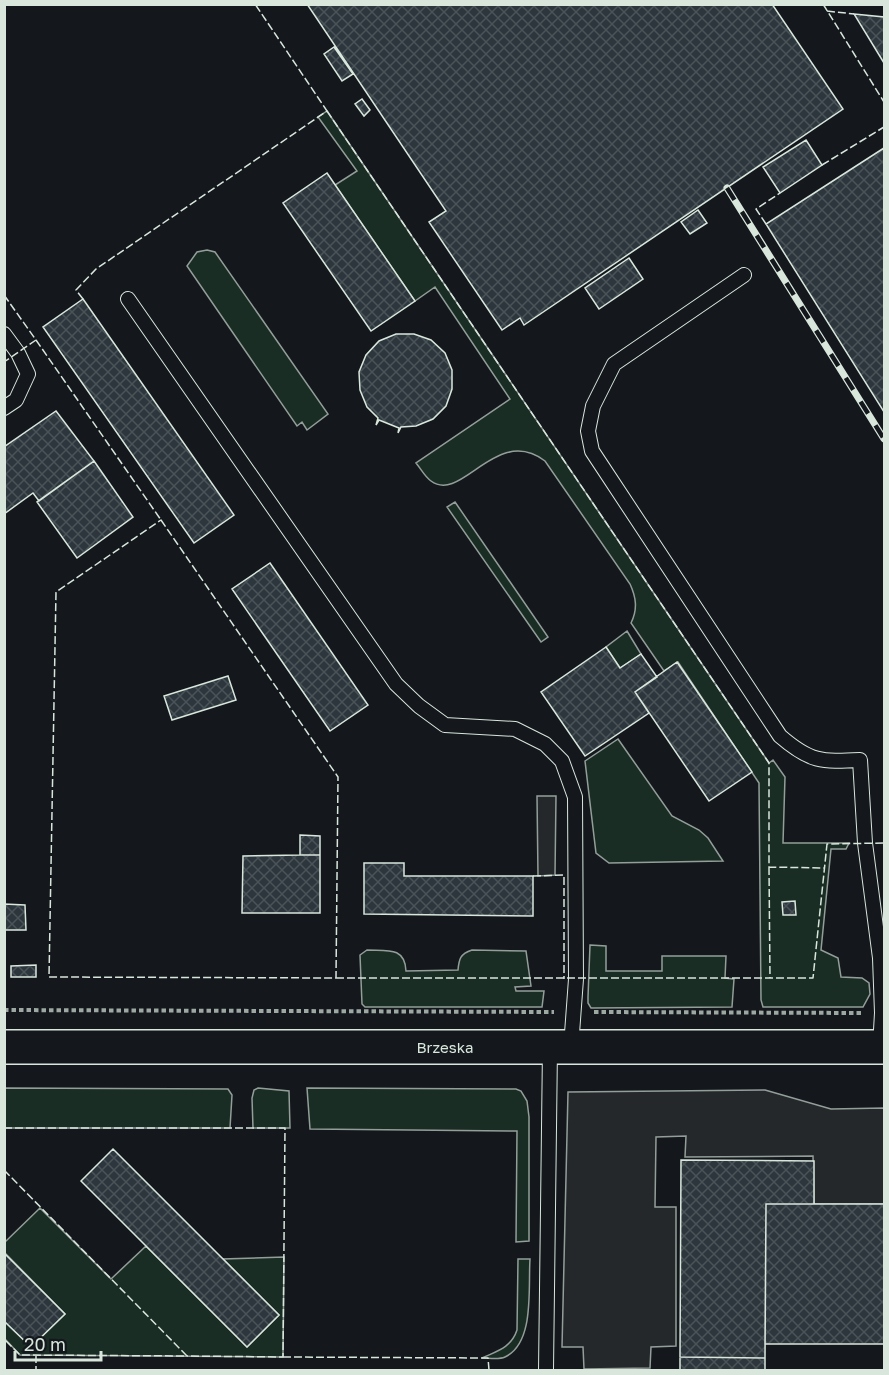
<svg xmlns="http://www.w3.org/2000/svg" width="889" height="1375" viewBox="0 0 889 1375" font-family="'Golos Text',sans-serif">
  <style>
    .green { fill: #1a2d24; stroke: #939e99; stroke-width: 1.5 }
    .parking { fill: #24282b; stroke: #939e99; stroke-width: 1.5 }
    .building { fill: url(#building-cross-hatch); stroke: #d8e6dc; stroke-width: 1.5 }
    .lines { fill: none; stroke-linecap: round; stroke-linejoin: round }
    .service-casing { stroke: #d8e6dc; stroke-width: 16 }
    .primary-casing { stroke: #d8e6dc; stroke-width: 36 }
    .path { stroke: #9da8a2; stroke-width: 4; stroke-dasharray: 4.5 3; stroke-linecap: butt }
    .service { stroke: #14181c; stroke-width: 14 }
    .primary { stroke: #14181c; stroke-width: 33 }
    .rail-casing { stroke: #d8e6dc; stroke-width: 7 }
    .rail { stroke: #14181c; stroke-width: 4.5; stroke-dasharray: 14; stroke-linecap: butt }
    .fence { stroke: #d8e6dc; stroke-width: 1.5; stroke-dasharray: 8 3; stroke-linecap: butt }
    .labels { text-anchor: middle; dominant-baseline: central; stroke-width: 4.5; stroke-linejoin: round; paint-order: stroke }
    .street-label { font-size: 15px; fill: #d8e6dc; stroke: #14181c }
  </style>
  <defs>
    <pattern id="building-cross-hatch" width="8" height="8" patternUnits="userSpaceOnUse" patternTransform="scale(1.5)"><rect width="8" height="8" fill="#2c363c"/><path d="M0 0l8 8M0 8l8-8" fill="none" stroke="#4a5358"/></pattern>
  </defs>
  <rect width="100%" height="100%" fill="#14181c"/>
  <path class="green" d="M327,111l442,652 4,-3 12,17 -2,66h66l-3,6h-15l-10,101 17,8 3,19 21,1 7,5 1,11 -7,13h-100l-2,-7 -2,-217 -81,-121 -14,9 -33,-48c7,-14 5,-26 -1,-39l-85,-123c-49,-37 -83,43 -114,20 -6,-4 -10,-12 -15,-18l94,-64 -75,-112 -20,14 -80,-116 22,-14 -39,-54z
    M207,250l8,2 113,162 -21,16 -5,-8 -5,4 -110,-160 10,-14z
    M455,502l93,135 -7,5 -94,-135z
    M627,631l14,23 -21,14 -14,-21z
    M618,739l54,77 27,14 9,8 15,23 -114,2 -13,-10 -11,-92z
    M590,945l16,1v25h56v-15h64l-1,22 9,1 -2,28 -141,1 -3,-5v-6z
    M367,950c19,1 38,-4 39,21l52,-1c1,-11 2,-16 14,-20l54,1 5,35 -16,1 1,4h28l-2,16h-177l-3,-3 -2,-49z
    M5,1088l223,1 4,6 -2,33h-225z
    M258,1088l31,3 1,37h-37l-1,-30 2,-8z
    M307,1088l209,1 5,2 6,10 2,16v124l-13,1 1,-111 -207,-2z
    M40,1208l71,71 35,-33 101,101 32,-32 -56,-56 61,-2 -1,100 -263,-2 -15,-16 -1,-18 27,26 34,-33 -60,-61v-11z
    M518,1259h12c-2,29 5,84 -25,98 -6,3 -16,1 -23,1 15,-7 29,-10 35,-28z"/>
  <path class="parking" d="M537,796h19l-1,79 -17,1z
    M765,1090l66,19 53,-1v96h-70l-1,-48 -128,1 1,-21 -30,1 -1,70h21v139l-25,1 -1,21 -66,1 -1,-22h-21l6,-255z"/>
  <path class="building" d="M307,4h465l71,105 -319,216 -4,-7 -18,12 -73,-108 17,-11z
    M854,14l30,3v46z
    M334,47l19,27 -11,7 -18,-27z
    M362,99l8,11 -6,6 -9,-12z
    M806,140l16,25 -42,28 -17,-26z
    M884,148v264l-118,-188z
    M327,173l88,128 -44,30 -88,-128z
    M698,210l9,13 -17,11 -9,-12z
    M629,258l14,21 -44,30 -14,-21z
    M83,299l151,216 -40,28 -151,-216z
    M396,334h18l17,6 14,13 7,17v19l-6,17 -13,13 -17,7 -15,1 -3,6 1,-5 -20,-8 -3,5 2,-7 -11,-11 -7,-17 -1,-18 7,-17 13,-14z
    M56,411l38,50 -55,40 -6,-8 -29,21v-67z
    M94,461l39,56 -56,41 -40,-56z
    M270,563l98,142 -38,26 -98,-142z
    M606,647l14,21 21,-14 16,23 -22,15 14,21 -64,43 -44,-64z
    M677,662l75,110 -43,29 -74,-109z
    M228,676l8,24 -64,20 -8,-24z
    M300,835l20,1v19h-20z
    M300,855h20v58h-78l1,-57z
    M364,863h40v13h129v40l-169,-2z
    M795,901l1,14h-13l-1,-13z
    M4,904l21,1 1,25h-22z
    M36,965v12h-25v-11z
    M113,1149l166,166 -32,32 -166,-166z
    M681,1160l133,1v43h-48l-1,154 -85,-1z
    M766,1204h118v140h-119z
    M4,1253l61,61 -34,33 -27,-26z
    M680,1357l85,1v12h-85z"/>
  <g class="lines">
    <g class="service-casing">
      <path id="service" d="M744,275l-130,89 -21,42 -5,25 4,20 188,285c30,26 41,26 80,24l5,83 15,115 2,55 -2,34
        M128,299l268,385 23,22 26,19 70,4 30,15 17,17 13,36 1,182 -5,68
        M4,334l14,19 10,21 -12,26 -12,8
        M546,1370l4,-323"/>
    </g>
    <g class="primary-casing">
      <path id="primary" d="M4,1047h880"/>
    </g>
    <path class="path" d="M4,1010l550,2
      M594,1012l269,1"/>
    <use href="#service" class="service"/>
    <use href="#primary" class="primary"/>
    <g class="rail-casing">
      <path id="rail" d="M727,188l157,251"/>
    </g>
    <use href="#rail" class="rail"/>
    <path class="fence" d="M823,4l61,98
      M827,11l27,3
      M327,111l442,652v104l55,1
      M822,165l62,-38
      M766,224l-10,-15 24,-16
      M4,295l32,45 -32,22
      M83,299l-7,-9 20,-21 231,-158 -72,-107
      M36,340l125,180
      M161,520l177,257 -2,201 -287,-1 7,-385z
      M769,867l1,111
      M533,876l31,-1v104
      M336,978h477l14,-134 57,-1
      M4,1128h281l-2,229 -96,-1
      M4,1170l183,186 -167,-1 -16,-16
      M36,1355v15
      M283,1357l205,1 1,12"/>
  </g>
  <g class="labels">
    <g class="street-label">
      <text x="445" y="1047">Brzeska</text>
    </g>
  </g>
  <rect width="889" height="1375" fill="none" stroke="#d8e6dc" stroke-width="12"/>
  <path d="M15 1351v9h86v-9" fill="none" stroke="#d8e6dc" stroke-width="3"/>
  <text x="24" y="1351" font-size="18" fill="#d8e6dc" stroke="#14181c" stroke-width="4.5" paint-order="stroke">20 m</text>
</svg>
